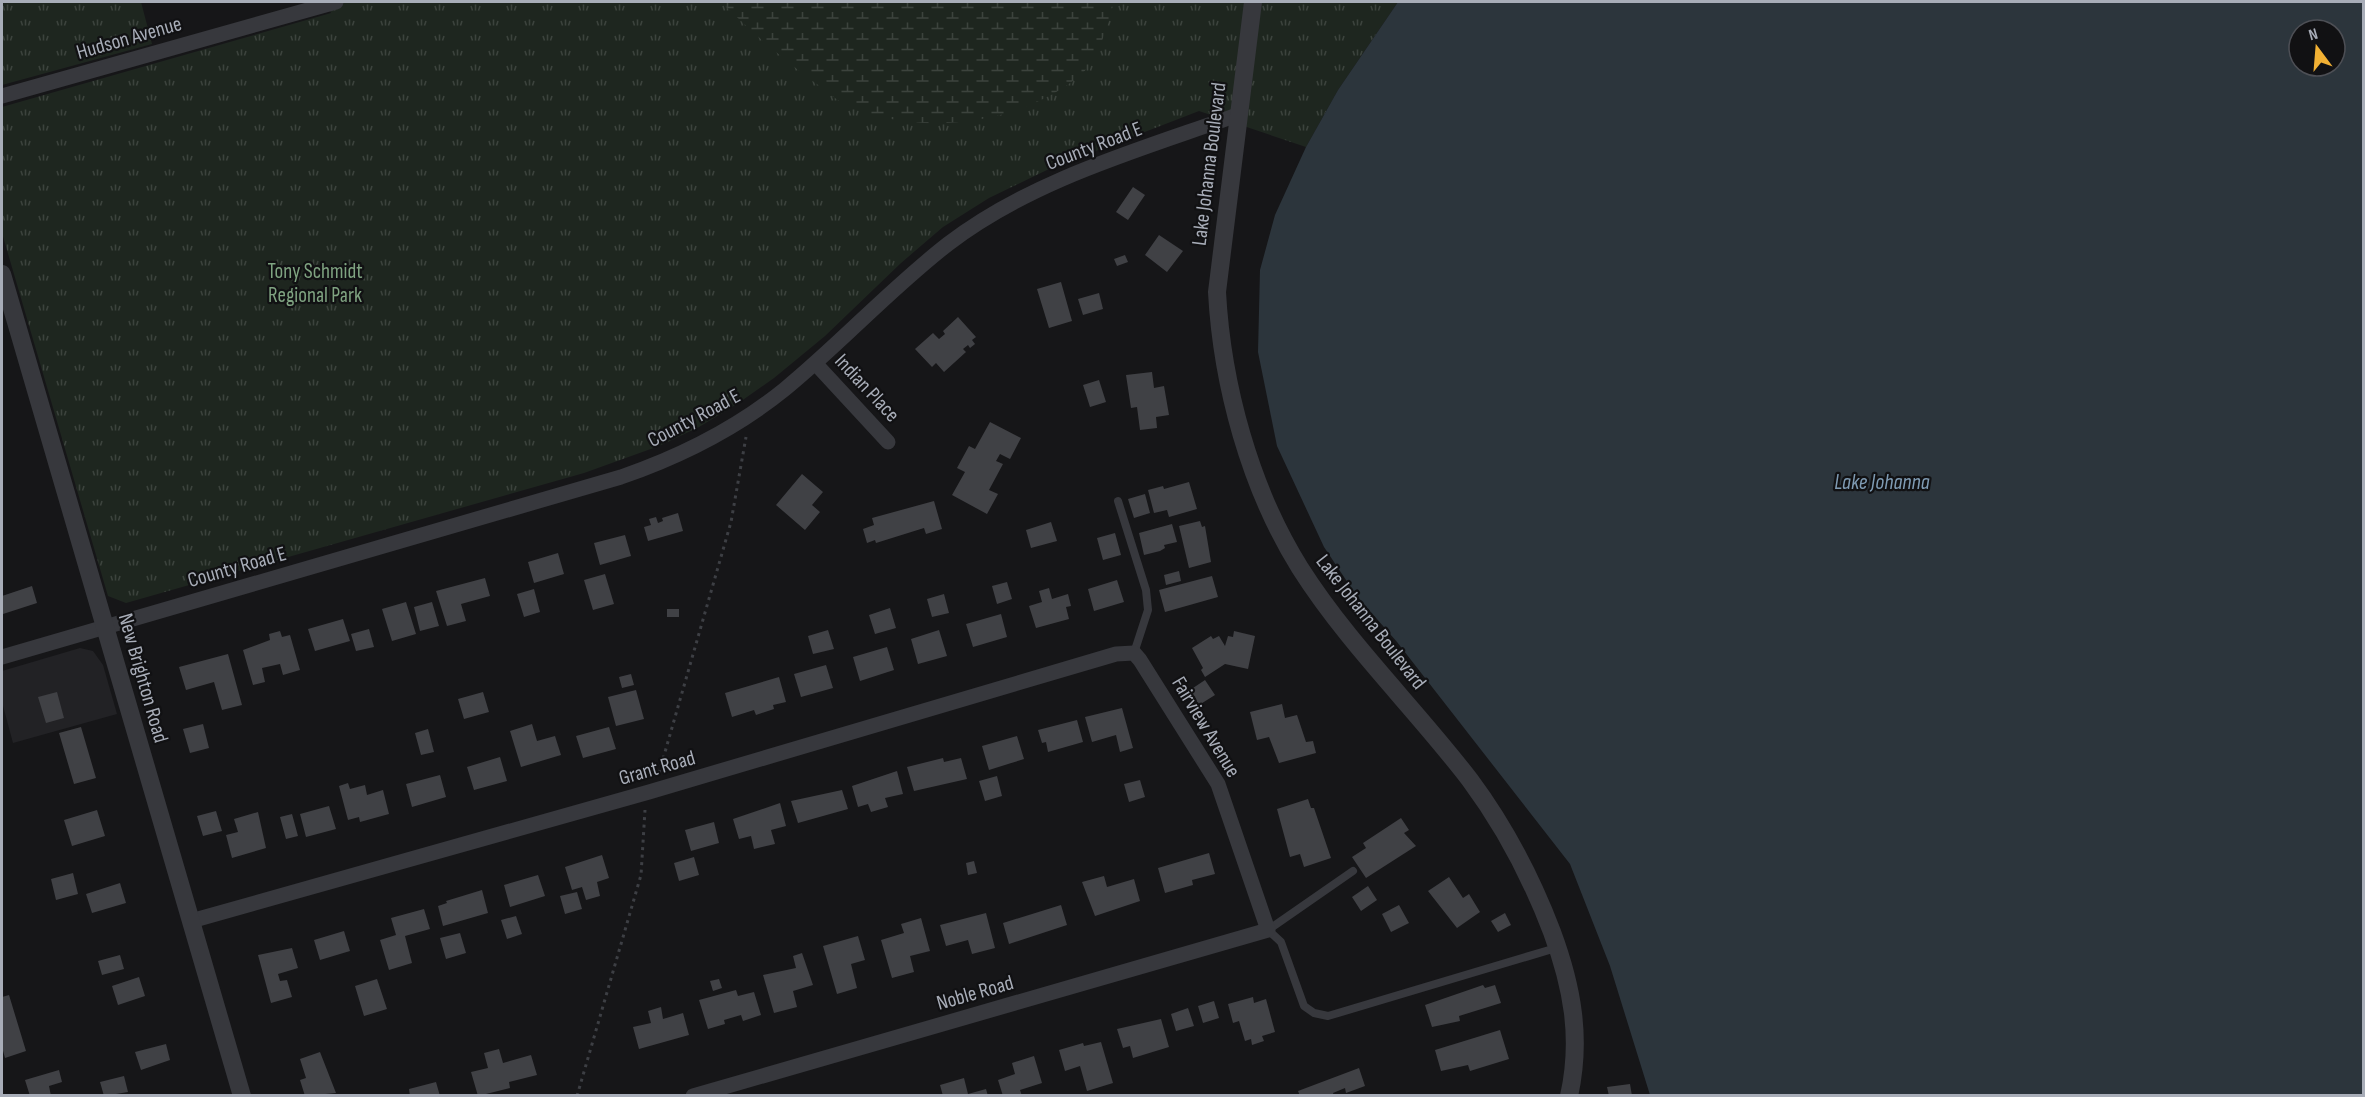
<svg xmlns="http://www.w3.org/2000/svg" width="2365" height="1097" viewBox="0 0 2365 1097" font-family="'Sofia Sans Condensed',sans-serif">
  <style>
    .built { fill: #222225 }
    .grass { fill: url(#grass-tufts) }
    .wetland { fill: url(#wetland-marsh) }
    .water { fill: #2c353c; fill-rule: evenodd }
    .building { fill: #404145 }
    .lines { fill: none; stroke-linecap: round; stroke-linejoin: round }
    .path { stroke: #3d3f44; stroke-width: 3; stroke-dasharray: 3 4.5; stroke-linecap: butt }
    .service { stroke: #37383d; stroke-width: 8 }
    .minor { stroke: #37383d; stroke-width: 15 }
    .tertiary { stroke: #37383d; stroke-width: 18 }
    .labels { text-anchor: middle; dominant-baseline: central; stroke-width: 4.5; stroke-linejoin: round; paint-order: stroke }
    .street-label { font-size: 21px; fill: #a8adb8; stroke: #111113 }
    .park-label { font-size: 21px; fill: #7fa381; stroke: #111113 }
    .water-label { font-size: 22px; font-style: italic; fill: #7f9bb3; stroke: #111113 }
  </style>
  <defs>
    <pattern id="grass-tufts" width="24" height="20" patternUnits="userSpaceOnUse" patternTransform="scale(1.5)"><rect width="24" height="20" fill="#1e261f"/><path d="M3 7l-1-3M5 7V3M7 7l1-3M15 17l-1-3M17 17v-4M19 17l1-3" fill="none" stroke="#3c433d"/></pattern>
    <pattern id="wetland-marsh" width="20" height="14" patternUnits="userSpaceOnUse" patternTransform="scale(1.5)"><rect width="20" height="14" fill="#1e261f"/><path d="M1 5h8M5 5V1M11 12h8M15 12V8" fill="none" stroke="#3c433d"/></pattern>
  </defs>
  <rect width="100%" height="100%" fill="#161618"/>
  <path class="built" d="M80,648l13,3 10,14 14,49 -104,29 -11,-41v-31z"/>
  <path class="grass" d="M2,2h139l11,42 -150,41z
    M327,2h1071l-60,88 -32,57 -107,-36 -150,58 -60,29 -46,29 -42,36 -76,73 -51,42 -37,26 -38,23 -40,19 -75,27 -458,130 -18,-7 -106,-363v-126l329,-94z"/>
  <path class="wetland" d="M721,2h393c-8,26 -14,58 -37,76 -62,48 -159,59 -230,27 -12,-5 -23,-16 -33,-23 -34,-25 -63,-51 -93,-80z"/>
  <path class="water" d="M1398,2h965v1093h-713l-40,-129 -40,-102 -173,-222 -41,-47 -32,-48 -47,-101 -19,-94 2,-82 15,-55 31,-68 32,-57zM2299,30h36v36h-36z"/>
  <path class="building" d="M1133,187l12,8 -17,25 -12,-8z
    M1159,235l24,16 -16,21 -22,-17z
    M1125,255l3,7 -11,4 -3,-7z
    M1061,282l11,39 -23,7 -12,-39z
    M1099,293l4,16 -20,6 -5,-16z
    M958,317l18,20 -4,3 3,4 -5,4 -2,-3 -5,4 3,3 -22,20 -8,-9 -4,4 -17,-18 18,-16 6,6 6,-5 -2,-3z
    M1152,372l2,16 10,-2 5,29 -13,2 1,11 -17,2 -3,-23 -6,1 -5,-33z
    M1099,380l7,22 -16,5 -7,-22z
    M990,422l31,16 -11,21 -10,-5 -4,7 7,3 -14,26 9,4 -11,20 -35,-19 13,-23 -8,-4 12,-22 6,3z
    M802,474l21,18 -11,13 8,7 -15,18 -29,-25z
    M1189,482l8,27 -28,8 -2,-7 -13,3 -6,-23 15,-4 1,3z
    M1145,494l5,19 -16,5 -6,-19z
    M934,501l8,28 -16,5 -2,-6 -48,15 -1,-3 -8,3 -4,-14 11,-4 -2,-7z
    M678,513l5,18 -35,10 -4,-14 7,-2 -2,-6 7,-2 2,6 5,-2 -1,-3z
    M1200,521l2,6 3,-1 6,36 -22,6 -10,-42z
    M1051,522l6,19 -26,7 -5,-18z
    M1172,524l5,18 -13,3 1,3 -5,3 -16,4 -5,-22z
    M1115,533l6,22 -18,5 -6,-22z
    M625,535l6,21 -31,9 -6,-22z
    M558,553l6,21 -30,9 -6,-21z
    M1179,571l2,10 -15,4 -2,-10z
    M605,574l9,30 -21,6 -9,-30z
    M1212,576l6,21 -53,15 -6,-22z
    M485,578l5,18 -29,8 5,17 -19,5 -11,-35z
    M1117,580l7,22 -30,9 -6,-22z
    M1007,582l5,17 -15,5 -5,-18z
    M32,586l5,17 -34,11 -1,-18z
    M1049,588l3,11 16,-5 3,12 -5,1 3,12 -33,9 -7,-22 13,-4 -3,-11z
    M534,589l6,23 -16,5 -7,-23z
    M944,594l5,19 -17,4 -5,-18z
    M406,602l10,32 -24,7 -10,-32z
    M432,602l7,24 -19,5 -6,-24z
    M890,608l6,20 -21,6 -6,-19z
    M667,609h12v8h-12z
    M1001,614l6,23 -34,10 -7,-23z
    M343,619l7,22 -35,10 -7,-22z
    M369,629l5,18 -18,4 -5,-17z
    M828,630l6,19 -21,5 -5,-18z
    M939,630l8,26 -29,8 -7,-25z
    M280,631l2,6 8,-2 10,35 -17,5 -3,-11 -18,4 3,14 -12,3 -10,-35 27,-10 -1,-6z
    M1234,631l21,5 -7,33 -23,-5 -20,13 -4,-7 2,-2 -11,-20 19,-12 2,3 6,-3 6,10 3,-10 5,1z
    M887,647l7,23 -34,11 -7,-24z
    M228,654l14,51 -20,5 -8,-28 -28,8 -7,-23z
    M826,665l7,23 -32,9 -7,-23z
    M631,674l3,11 -12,3 -3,-11z
    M779,677l7,25 -13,3 1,4 -18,6 -2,-5 -22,7 -7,-24z
    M1205,680l10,15 -16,10 -9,-15z
    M636,690l8,29 -28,7 -8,-29z
    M57,692l7,26 -18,5 -8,-26z
    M483,692l6,20 -25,7 -6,-20z
    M1282,704l3,14 12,-3 9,27 7,-1 3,12 -37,10 -10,-26 -12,3 -7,-28z
    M1122,708l11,40 -13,4 -4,-17 -24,7 -7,-25z
    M1077,720l6,22 -35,10 -2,-10 -4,1 -4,-13z
    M203,724l6,24 -19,5 -7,-24z
    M532,724l5,17 18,-5 6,19 -40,12 -11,-36z
    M81,727l15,51 -22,6 -15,-51z
    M609,727l7,22 -33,9 -7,-22z
    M428,729l6,23 -13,3 -6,-22z
    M1017,736l7,23 -35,11 -7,-24z
    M500,757l7,24 -33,9 -7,-23z
    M943,758l1,4 17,-4 6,21 -53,12 -7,-24z
    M897,771l6,23 -18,4 3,9 -17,5 -3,-8 -10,3 -6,-21z
    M440,775l6,22 -34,10 -6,-23z
    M997,776l5,20 -17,5 -6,-20z
    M1140,780l5,17 -16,5 -5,-18z
    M348,783l2,6 15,-4 2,10 16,-5 6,24 -29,8 -1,-5 -11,3 -9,-34z
    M842,790l6,19 -50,14 -7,-22z
    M1308,799l3,9h3l17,50 -27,9 -4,-13 -10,3 -13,-48z
    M780,803l6,23 -15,4 4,14 -21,5 -3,-13 -12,3 -6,-20z
    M329,806l7,23 -30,8 -6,-23z
    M97,810l8,26 -33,10 -8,-26z
    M216,811l6,20 -19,5 -6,-20z
    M258,812l8,36 -34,10 -6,-23 12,-3 -4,-13z
    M292,814l6,22 -12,3 -6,-22z
    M1401,818l8,12 -5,3 12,13 -50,32 -14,-21 14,-9 -3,-5z
    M714,822l5,21 -28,8 -6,-21z
    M1209,853l6,21 -23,6 1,5 -28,8 -7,-25z
    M602,855l7,23 -12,4 3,14 -14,4 -4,-13 -10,3 -7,-23z
    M694,857l5,18 -20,6 -5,-18z
    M974,861l3,12 -9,2 -2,-12z
    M73,873l5,21 -22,6 -5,-21z
    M538,875l7,21 -35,11 -6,-22z
    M1104,876l3,11 27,-8 6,22 -45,15 -13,-34z
    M1449,877l14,21 6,-4 11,18 -23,16 -29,-37z
    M120,883l6,20 -34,10 -6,-19z
    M1368,886l9,14 -16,11 -9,-14z
    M482,890l6,23 -45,13 -5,-20 9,-3 -1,-2z
    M577,892l5,17 -17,5 -5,-18z
    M1061,905l6,20 -58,19 -6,-21z
    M1399,905l10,18 -18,9 -9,-18z
    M424,909l6,20 -25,7 7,27 -23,7 -9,-30 16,-5 -5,-17z
    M986,913l9,35 -23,6 -4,-14 -22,6 -6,-21z
    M1505,913l6,12 -13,7 -7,-11z
    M516,916l6,18 -15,5 -6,-19z
    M921,918l9,33 -20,5 4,16 -22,6 -11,-38 23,-7 -3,-9z
    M344,931l6,20 -30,9 -6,-20z
    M460,933l6,20 -20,6 -6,-21z
    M858,936l7,24 -14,4 6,24 -20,6 -14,-48z
    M292,948l6,20 -20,6 2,7 7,-1 5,17 -21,6 -13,-48z
    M802,953l11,32 -20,6 4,16 -23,6 -11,-38 33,-7 -3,-12z
    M120,955l4,14 -22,6 -4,-14z
    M139,977l6,19 -27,9 -6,-19z
    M377,979l10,30 -23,7 -9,-30z
    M719,979l3,9 -9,3 -3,-10z
    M1483,985l2,3 10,-3 6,18 -42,13 1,5 -28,6 -7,-22z
    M736,990l2,6 16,-4 7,23 -18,6 -2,-6 -17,5 1,4 -17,5 -9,-29z
    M9,995l17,56 -21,7 -3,-11v-50z
    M1253,997l1,6 12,-4 9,33 -13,4 2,5 -12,4 -1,-6 -6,2 -6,-20 -6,2 -5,-19z
    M1214,1001l5,17 -16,5 -5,-17z
    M661,1007l2,12 20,-6 6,22 -50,14 -6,-22 18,-4 -3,-12z
    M1188,1008l6,18 -18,5 -5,-17z
    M1161,1019l8,28 -36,11 -3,-12 -7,2 -6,-19z
    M1500,1030l9,29 -39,12 -2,-6 -27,6 -6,-21z
    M1101,1042l12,41 -26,8 -7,-25 -15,5 -6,-21 24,-7 1,3z
    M166,1044l4,16 -29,10 -6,-18z
    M499,1049l4,14 28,-8 6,20 -28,7 1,6 -32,8 -7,-24 17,-4 -4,-15z
    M320,1052l16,41 -31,3 -5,-16 6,-2 -6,-19z
    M1034,1056l8,27 -22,7 2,6h-19l-5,-16 17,-6 -3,-11z
    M1359,1068l6,18 -19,7 -1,-5 -12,5 1,3h-34l-2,-5z
    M59,1070l3,12 -13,4 2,10h-21l-5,-16z
    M124,1076l4,16 -24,4 -4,-14z
    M964,1078l4,16 18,-5 2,7h-45l-3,-11z
    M436,1082l4,14h-30l-1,-7z
    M1630,1084l2,12h-23l-2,-9z"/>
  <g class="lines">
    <path class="path" d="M659,773l72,-251 15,-85
      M577,1096l64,-221 4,-65"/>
    <path class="service" d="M1118,501l28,89 2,20 -14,43
      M1353,871l-85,59 13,12 23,64 10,7 14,3 228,-68"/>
    <path class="minor" d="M2,96l334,-94
      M815,363l73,79
      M2,657l619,-180c58,-20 116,-49 164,-88 56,-46 105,-100 163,-145 83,-64 191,-94 289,-129
      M191,921l458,-129 467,-138 18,-1 6,7 78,124 50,146 -575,166"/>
    <path class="tertiary" d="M1253,2l-36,290c5,93 33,196 83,276 49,77 115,140 170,212 35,47 61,97 82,152 20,54 30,106 17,164
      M2,274l240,822"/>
  </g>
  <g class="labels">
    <g class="street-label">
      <text transform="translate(129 38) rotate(-16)">Hudson Avenue</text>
      <text transform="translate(1094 146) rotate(-21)">County Road E</text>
      <text transform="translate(1209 164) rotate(-83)">Lake Johanna Boulevard</text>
      <text transform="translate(867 388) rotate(47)">Indian Place</text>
      <text transform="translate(694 418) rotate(-28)">County Road E</text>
      <text transform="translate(237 567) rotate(-16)">County Road E</text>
      <text transform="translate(1371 622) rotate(52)">Lake Johanna Boulevard</text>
      <text transform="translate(143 678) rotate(74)">New Brighton Road</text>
      <text transform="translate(1206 727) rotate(59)">Fairview Avenue</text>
      <text transform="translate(657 768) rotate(-16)">Grant Road</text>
      <text transform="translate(975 993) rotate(-16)">Noble Road</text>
    </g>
    <g class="park-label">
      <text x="315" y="271">Tony Schmidt<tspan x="315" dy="24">Regional Park</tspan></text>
    </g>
    <g class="water-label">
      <text x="1882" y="482">Lake Johanna</text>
    </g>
  </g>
  <rect width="2365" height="1097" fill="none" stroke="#a8adb8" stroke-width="6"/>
  <g transform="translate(2317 48) rotate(344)"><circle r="28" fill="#111113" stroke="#4d4f55" stroke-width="1.5"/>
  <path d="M0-4.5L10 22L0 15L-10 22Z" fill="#f2b134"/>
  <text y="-9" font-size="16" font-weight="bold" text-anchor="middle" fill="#a8adb8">N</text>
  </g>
</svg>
